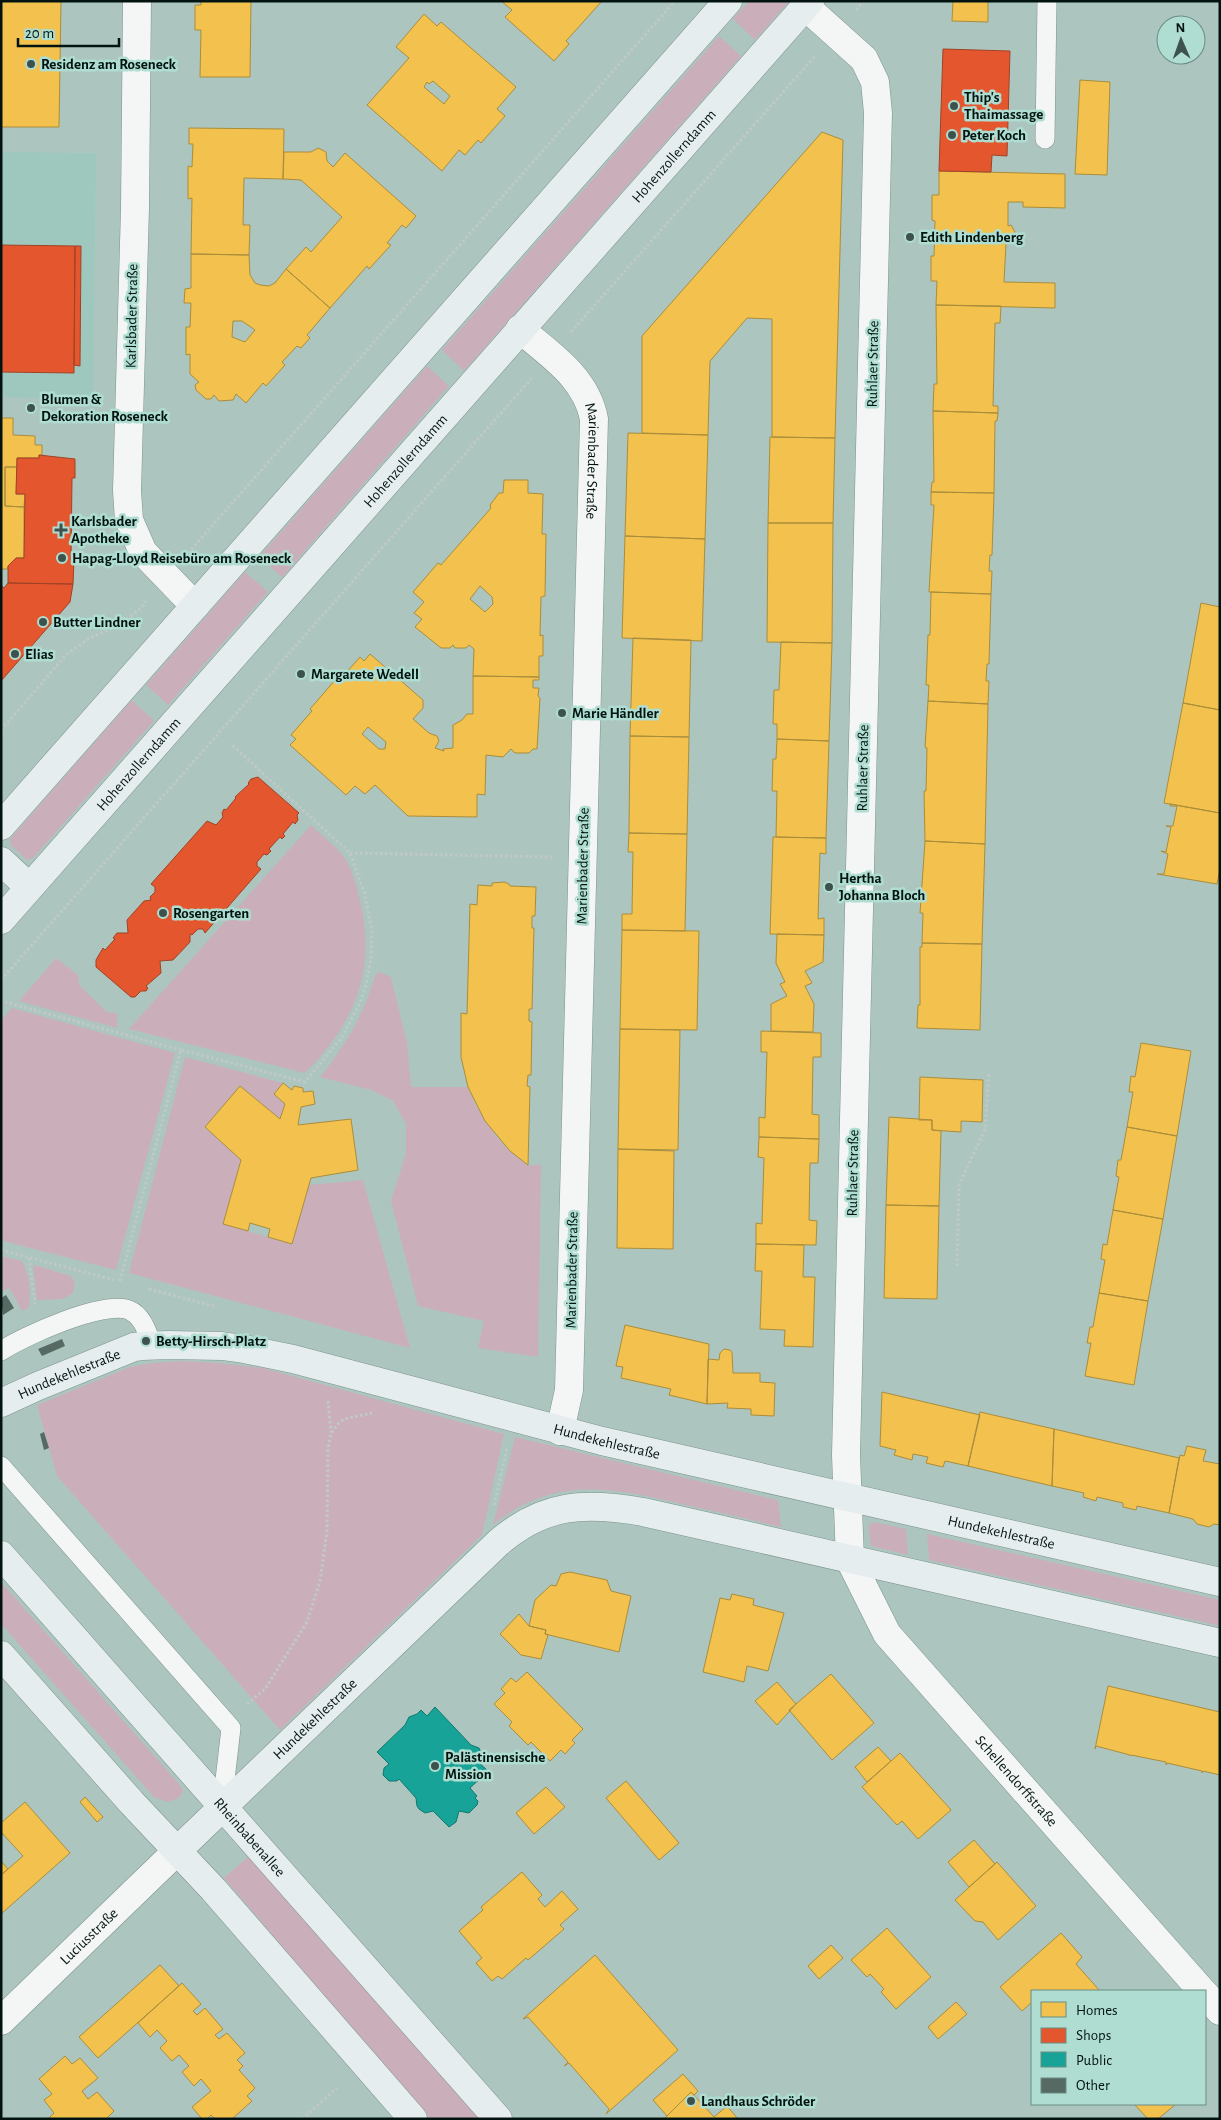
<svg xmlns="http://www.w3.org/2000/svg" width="1221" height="2120" viewBox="0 0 1221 2120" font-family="'Alegreya Sans',sans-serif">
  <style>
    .built { fill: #9ec8bd }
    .green { fill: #caafba }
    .homes { fill: #f2c14e; stroke: #aa8d3b; fill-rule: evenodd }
    .shops { fill: #e4572e; stroke: #a04325 }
    .public { fill: #17a398; stroke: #11786f }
    .building { fill: #576963 }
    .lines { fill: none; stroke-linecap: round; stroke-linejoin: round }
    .lane-casing { stroke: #7e928c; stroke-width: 20 }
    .street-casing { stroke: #7e928c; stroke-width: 29 }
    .secondary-casing { stroke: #7e928c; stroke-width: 29 }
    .path { stroke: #c1c9c7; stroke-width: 3; stroke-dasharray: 2.5 2.5; stroke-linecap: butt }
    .lane { stroke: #f3f6f5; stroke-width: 19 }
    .street { stroke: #f3f6f5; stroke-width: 28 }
    .secondary { stroke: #e6edee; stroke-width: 28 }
    .poi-dot { fill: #3e524d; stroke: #afddd1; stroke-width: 2 }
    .labels { text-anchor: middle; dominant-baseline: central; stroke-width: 5; stroke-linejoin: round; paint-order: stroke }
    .poi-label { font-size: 15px; font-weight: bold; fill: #031410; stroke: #afddd1; text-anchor: start }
    .street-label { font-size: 15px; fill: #031410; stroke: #afddd1 }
  </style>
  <rect width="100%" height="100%" fill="#acc6bf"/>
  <path class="built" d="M1,152l95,1 -3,246 -92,-2z"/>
  <path class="green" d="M749,1h40l-34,39 -22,-21z
    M719,36l22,20 -277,315 -22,-21z
    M427,366l22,20 -167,191 -23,-20z
    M245,572l23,20 -100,113 -22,-20z
    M132,700l22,21 -121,137 -6,2 -16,-15 -1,-6z
    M311,825c10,10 24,20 33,32 8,11 13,30 16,43 17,70 -5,123 -55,173l-176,-44z
    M56,958l22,17 1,10 28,27 10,1v15l-98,-27z
    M380,972l11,5 16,66 4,44h57l7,17 20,31 15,16 18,14h13l-3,192 -60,-9 6,-27 -66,-15 -27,-105 15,-48v-29l-13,-23 -22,-11 -51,-13c16,-20 32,-43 42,-66 6,-12 9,-25 14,-37z
    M12,1008l163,45 -59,217 -113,-29 -2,-5v-216z
    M185,1057l98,26 -9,11 11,10 -5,15 -40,-33 -35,41 36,33 -17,64 68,20 17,-59 54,-5 47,168 -281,-75z
    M1,1256l21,5c8,15 9,29 7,46l-7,4 -13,-23 -8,4z
    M35,1265l36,11 4,7 -2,10 -10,6 -26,1 -4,-32z
    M182,1361l36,2 45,5 241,66 -22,101 -202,195 -223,-254 -20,-71 93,-38 22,-4z
    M515,1437l263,63 3,27c-33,-8 -67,-16 -100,-23 -70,-17 -129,-28 -188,21z
    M874,1522l32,7 2,26 -37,-9 -3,-20z
    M927,1534l293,66v26l-291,-66z
    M1,1582l179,203 3,6 -4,7 -12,4 -13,-5 -153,-173z
    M249,1856l232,263h-51l-206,-241z"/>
  <path class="homes" d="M1,1h60l-2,126h-58z
    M201,1h50l-1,76h-50l1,-47h-6v-25h6z
    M501,1h101l-36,40 3,3 -15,17 -49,-44 7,-7z
    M953,1h35v21l-36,-1z
    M424,14l13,12 4,-4 75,65 -19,22 8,7 -24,27 -3,-3 -13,15 -6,-5 -17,21 -75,-66 42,-47 -13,-11zM433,81l17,15 -6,8 -20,-17 3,-5 2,2z
    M1080,80l30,2 -3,93 -32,-1z
    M189,128l95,1 -1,50 -39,-1 -1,47h7l-1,30 -58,-1 1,-56 -4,1v-33l4,1 1,-23h-4z
    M822,132l21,8 -8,298 -63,-1v-118l-25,-1 -37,43 -2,74 -66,-2v-97z
    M318,148l8,4 1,9 6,6 12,-14 71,63 -10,12 -4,-3 -15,18 4,2 -22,24 -2,-3 -37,42 -44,-39 20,-22 5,5 31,-35 -41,-37 -18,-1 1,-27h27z
    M939,171l126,3v34l-42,-1v-5h-15v24l3,-1 4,7 -2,6 -6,3 -1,3 -2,38 51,1v25l-119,-3 1,-24h-6v-25h3l1,-35 -3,-1v-25h7z
    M191,254l58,1 1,20 5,8 5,2 9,1 6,-3 11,-14 44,39 -23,27 3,3 -9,10 -4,-2 -15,16 3,3 -19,21 -3,-3 -17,20 -10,-9 -3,6 -14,1 -5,-6 -3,4h-5l-10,-9 -1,-5 4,-3 -9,-8v-20l-4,1v-28h4l1,-24h-7l1,-14 6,-1zM233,321h9l13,9 -10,12 -13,-5z
    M936,305l65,1 -1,17h-5l-2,83h5v7l-65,-2 1,-27h3z
    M933,411l65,2 -1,8h-2l-1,72 -63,-1 1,-10h2z
    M1,418h12v17l22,1v9h7v10h-3v3h-22v9h-12v39l19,1v51h-8l-8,8v3h-7z
    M628,433l80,2 -3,104 -80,-3z
    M770,437l65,1 -2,85h-65z
    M5,467h12l-1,27h9l-1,13 -19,-1z
    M504,480h24v13l15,1 -1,40h4l-1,62 -4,1 -1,39 3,-1v21h-4v21l-66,-1 1,-27 -5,-4 -3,3h-11l-2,-3 -3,3h-9l-26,-21 7,-8 -8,-6 10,-11 -11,-10 25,-29 3,2 50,-57 -1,-3 9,-12h4zM480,586l12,11 1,7 -8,8 -15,-13z
    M931,492l63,1 -2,62h-2l-1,16h3l-1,23 -62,-2 5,-87h-3z
    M768,523h65l-1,120 -65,-1z
    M625,536l80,3 -3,102 -80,-3z
    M931,592l60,2 -2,70h-2l-1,17h3l-1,23 -60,-3 1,-16h-3l2,-50h2z
    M1201,603l19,4v103l-37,-7z
    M633,638l58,2 -2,97 -59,-1z
    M781,642l51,1 -3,98 -52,-2v-15h-4l1,-34h5z
    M370,654l53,46v8l-10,11 16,14 8,3 2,5 -4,7 9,3 -1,-2 10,-1v-23l9,-5 5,-6h6v-38l66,1v3h-6v8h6l-1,8 2,2 -3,51h-4l-4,4h-14l-4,-4 -8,8 -17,-2 -1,40 -8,-1v23l-69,-1 -33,-31 -10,9 -10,-8 -9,9 -56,-50 6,-6 -5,-4 21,-24 -2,-2 26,-30 3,2 21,-24 4,4zM368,727l18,15 -1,7h-6l-17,-15z
    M928,701l60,3 -3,140 -60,-3 -1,-50h2l1,-43 -2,-1z
    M1183,703l37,7v103l-56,-10z
    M630,736l59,1 -2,97 -58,-1z
    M777,739l52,2 -3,97 -50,-1 1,-46h-5l1,-32h3z
    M1170,804l50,9v56l-3,15 -60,-10h7l4,-20 -7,-3 5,1 5,-25 -5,-1h7l4,-20h-7z
    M629,833l58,1 -2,97 -63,-1v-16h10l1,-62h-5z
    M773,837l53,1v16l-6,-1 -2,66 6,-1v17l-54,-1z
    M925,841l60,3 -3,100 -60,-1 1,-30h-3z
    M504,882l5,2 1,2 26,1 -1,29h-3v12h2l-2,81h-3v12l3,1 -1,53h-3l-1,11 3,1 -2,78 -18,-14 -25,-30 -17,-34 -7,-30v-44l6,1 3,-110 7,1 1,-20 14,1v-3z
    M622,930l77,1 -2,99 -77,-1z
    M777,934l47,1 -1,27 -18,9 7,12 -7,3 9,18 -1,28 -42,-1v-27l16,-8 -7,-12 5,-2 -9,-19z
    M922,943l60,1 -2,86 -63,-2 1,-23h2v-58h2z
    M620,1029l60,1 -2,120 -60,-1z
    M761,1031l60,2v24h-8l-1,57 7,1v24l-60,-2v-20l6,1 2,-66h-6z
    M1141,1043l50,8 -14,85 -50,-9 6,-35h-4l2,-16 4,1z
    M920,1077l63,3 -1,42 -21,-1v11l-29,-2v-10h-13z
    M283,1083l9,7 2,-4 9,2v4l10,-1 2,13 -14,3 -3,18 53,-6 7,51 -47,8 -19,66 -24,-7 2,-8 -20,-6 -2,8 -25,-7 18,-64 -36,-33 35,-41 40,33 5,-15 -11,-10z
    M889,1117l43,3v10l9,1 -2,75 -53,-1z
    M1127,1127l50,9 -14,83 -50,-9 6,-33 -3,-1 2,-16h3z
    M759,1137l60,2 -1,24h-8l-1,57 8,1 -1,24 -60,-1v-21l6,1 2,-66 -6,-1z
    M618,1149l56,2 -1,98 -56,-1z
    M886,1205l53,1 -2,93 -53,-1z
    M1113,1210l50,9 -15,82 -49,-8 6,-33 -4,-1 2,-15 4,1z
    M756,1244l48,1 -1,32h12l-2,70 -29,-1 1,-16 -25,-1 2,-58h-7z
    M1099,1293l49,8 -14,84 -49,-9 6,-33h-4l3,-16h3z
    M625,1325l84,19 -2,60 -38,-9 2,-6 -50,-11 2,-11 -7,-1z
    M724,1349l6,1 2,2 1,21h27v9l15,1 -1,33 -23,-1v-6l-24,-1 1,-5 -21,1 1,-45 11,1 1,-7z
    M882,1392l98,23 -12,51 -23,-5 -2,6 -17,-4 2,-6 -15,-3 -1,6 -18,-5 2,-5 -16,-4z
    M980,1412l74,17 -2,57 -84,-20z
    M1054,1429l125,29 -10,55 -32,-7 -1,4 -13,-3v-4l-26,-6 -1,4 -13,-4 1,-4 -32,-7z
    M1187,1446l19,4 -3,11 17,3v61l-6,-1 -5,3 -12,-3 -4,-5 -24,-6 11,-58 4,1z
    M570,1572l37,8 4,11 20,5 -12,56 -74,-18 1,-4 -17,-4 6,-26 16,-15 5,1 5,-12z
    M732,1594l22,5 -1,6 31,8 -16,58 -21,-5 -3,16 -41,-10 17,-74 10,2z
    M519,1614l10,12 17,4 -1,4 3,1 -7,24 -20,-4 -21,-21z
    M527,1672l56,57 -11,11 3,3 -10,11 -4,-4 -11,11 -19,-19 -3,3 -19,-19 3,-4 -18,-18 11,-11 -4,-4 10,-11 5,4z
    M831,1674l43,49 -42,37 -43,-50z
    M777,1682l19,22 -19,21 -22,-24z
    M1108,1686l112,26v63l-17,-4 -1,2v-2l-35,-8 -1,2v-3l-35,-7 -1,1v-1l-34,-9 -1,3z
    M878,1747l13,14 -24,21 -12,-15z
    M900,1753l51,57 -33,29 -16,-18 -5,4 -35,-38z
    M626,1781l53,62 -20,17 -53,-62z
    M546,1787l19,20 -31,27 -18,-21z
    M85,1797l18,20 -6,5 -17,-20z
    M25,1802l45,51 -69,61v-39l22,-19 -22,-24v-9z
    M974,1840l21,24 -26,23 -21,-25z
    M1,1861l7,8 -7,6z
    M997,1862l39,44 -38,34 -15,-18 -8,-1 -20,-21z
    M522,1872l20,23 -4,4 7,8 17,-16 16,18 -18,16 4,4 -36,31 -2,-2 -24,21 -4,-3 -6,5 -16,-18 6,-5 -23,-27 24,-21 -2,-3z
    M887,1928l44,49 -35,32 -15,-17 3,-3 -14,-15 -3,3 -16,-17z
    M1061,1933l21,24 -6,7 24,27h-68v11l-10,9 -22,-24z
    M831,1945l12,13 -24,21 -11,-13z
    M595,1955l83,95 -72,64 3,-5 -40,-46 -5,3 4,-4 -40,-45 -5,2z
    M160,1965l19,21 -81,72 -19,-21z
    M182,1983l19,21 -8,7 4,4 8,-7 18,21 -8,6 4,4 8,-6 18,20 -8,7 6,6 -4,4 16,18 -8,8 5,5 -20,18h-17l-4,-4 -4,4h-5l-10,-12 19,-16 -10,-12 -7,7 -12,-14 7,-6 -10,-11 -7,6 -12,-13 7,-7 -10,-11 -7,7 -12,-14z
    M956,2002l11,12 -29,25 -10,-12z
    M65,2056l7,8 8,-6 18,20 -16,13 6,8 9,-7 17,19 -8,8h-58l6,-6 -10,-13 8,-6 -13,-15z
    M683,2074l15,17 -4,4 -3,-3 -24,24 -14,-16z
    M691,2092l23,25 13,-11 11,13h-74z
    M1134,2104h42l-18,15h-10z"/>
  <path class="shops" d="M943,49l67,2 -3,105 -15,-1 -1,17 -52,-1z
    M1,245l74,1 -1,127 -73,-1z
    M75,246h6l-1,120 -6,-1z
    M39,455l36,4v19h-3l-1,82 3,-1 -1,25 -65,-1v-17l8,-8h8l1,-64h-9l1,-36h22z
    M8,583l65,1 -3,18 -69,79v-96l3,3z
    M258,777l41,36 -2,2 1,5 -3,4 -2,-2 -10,12 2,2 -3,3 -2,-2 -11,12 2,2 -4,4 -3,-1 -7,8v4l4,3 -56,64 -2,-4h-5l-6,6 -2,-1v8l-17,18 -13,1 1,12 -15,13 2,2 -2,3h-5l-6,6h-4l-35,-30v-7l7,-12 2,2 10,-11 -2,-1 4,-5h11l-1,-13 17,-19 7,-1 -1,-3 5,-5v-5l-4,-3 56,-63 9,4 7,-8 -1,-4 2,-4 2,1 10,-12 -1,-1 14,-13 -1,-1 3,-4z"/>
  <path class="public" d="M435,1707l36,38 8,3 2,5 -5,7 12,11 -18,17 7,8 -2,2 3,3 -1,4 -8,8 -10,-2 -3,11 -7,5 -16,-16 -8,2 -6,-4 -2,-3 -1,-8 -17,-19 -2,2h-8l-6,-6 1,-7 5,-4 -12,-12 28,-27 4,-8 8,-3 4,-4 6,6z"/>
  <path class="building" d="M6,1295l8,13 -11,7 -2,-17z
    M62,1339l3,7 -23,10 -4,-7z
    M44,1432l5,16 -5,2 -4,-16z"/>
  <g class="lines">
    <g class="lane-casing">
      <path id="lane" d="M1045,139l2,-138
        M1,1351c23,-15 102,-51 128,-41 14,6 18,22 23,35
        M1,1466l230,262 -9,78"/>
    </g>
    <g class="street-casing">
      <g id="street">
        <path d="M137,1l-2,207 -8,283 2,29 14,32 52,54"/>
        <path id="s1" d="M805,6l59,53 11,23 3,31 -32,1342 4,105 37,74 315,357"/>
        <path id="s2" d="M520,329c30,26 66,48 74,90l-25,971 -9,41"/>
        <path d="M1205,1994l15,17"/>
        <path id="s3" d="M1,2021l176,-170"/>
      </g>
    </g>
    <g class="secondary-casing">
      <g id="secondary">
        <path d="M1,826l727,-825"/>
        <path d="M1,861l28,26"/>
        <path id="s4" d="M1,920l809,-919"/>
        <path id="s5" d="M1,1403l37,-17 96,-39 8,-1 27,-1 53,1 22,3 49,10 309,82 618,141"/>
        <path id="s6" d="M1,1555l497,564"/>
        <path d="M1,1655l131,148 81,86 200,230"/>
        <path id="s7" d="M177,1851l321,-308c46,-40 87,-41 145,-31l577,131"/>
      </g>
    </g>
    <path class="path" d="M856,10l8,-9
      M571,332l244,-276
      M188,553l487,-552
      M1,730l66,-76 23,-16 29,-13 22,-17 5,-7
      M350,853l202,4
      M1,980l530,-601
      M5,1002l176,48
      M1,1250l113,30
      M29,1258l6,46
      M957,1266l2,-81 26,-56 4,-57
      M120,1281l61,-231 124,32 37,-45 18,-34 6,-18 5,-27 1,-28 -8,-38 -14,-39 -118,-108
      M149,1289l68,18
      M328,1401l3,31
      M494,1505l13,-57
      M247,1704l18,-15 42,-67 13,-41 7,-50 1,-83 3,-15 8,-10 5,-4 28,-6
      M302,2119l35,-31"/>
    <use href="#lane" class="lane"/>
    <use href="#street" class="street"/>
    <use href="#secondary" class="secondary"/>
  </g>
  <g class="poi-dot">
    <circle cx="31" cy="64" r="5"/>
    <circle cx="954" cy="106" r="5"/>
    <circle cx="952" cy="135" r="5"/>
    <circle cx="910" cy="237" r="5"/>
    <circle cx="31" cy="408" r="5"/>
    <path d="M58.5 522.5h5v5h5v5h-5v5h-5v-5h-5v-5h5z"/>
    <circle cx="62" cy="558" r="5"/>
    <circle cx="43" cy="622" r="5"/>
    <circle cx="15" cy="654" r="5"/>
    <circle cx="301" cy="674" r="5"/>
    <circle cx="562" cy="713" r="5"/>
    <circle cx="829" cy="887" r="5"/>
    <circle cx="163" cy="913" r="5"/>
    <circle cx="146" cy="1341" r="5"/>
    <circle cx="435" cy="1766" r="5"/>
    <circle cx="691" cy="2101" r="5"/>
  </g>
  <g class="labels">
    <g class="poi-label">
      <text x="41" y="64">Residenz am Roseneck</text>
      <text x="964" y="97">Thip's<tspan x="964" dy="17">Thaimassage</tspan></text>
      <text x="962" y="135">Peter Koch</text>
      <text x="920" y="237">Edith Lindenberg</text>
      <text x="41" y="399">Blumen &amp;<tspan x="41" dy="17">Dekoration Roseneck</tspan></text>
      <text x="71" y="521">Karlsbader<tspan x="71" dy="17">Apotheke</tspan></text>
      <text x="72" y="558">Hapag-Lloyd Reisebüro am Roseneck</text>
      <text x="53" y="622">Butter Lindner</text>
      <text x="25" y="654">Elias</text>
      <text x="311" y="674">Margarete Wedell</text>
      <text x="572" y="713">Marie Händler</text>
      <text x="839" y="878">Hertha<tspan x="839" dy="17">Johanna Bloch</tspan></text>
      <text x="173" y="913">Rosengarten</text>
      <text x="156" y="1341">Betty-Hirsch-Platz</text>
      <text x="445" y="1757">Palästinensische<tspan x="445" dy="17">Mission</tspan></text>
      <text x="701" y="2101">Landhaus Schröder</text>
    </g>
    <g class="street-label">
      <text stroke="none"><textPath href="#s4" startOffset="1018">Hohenzollerndamm</textPath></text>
      <text transform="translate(132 316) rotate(-89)">Karlsbader Straße</text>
      <text transform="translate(873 364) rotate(-89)">Ruhlaer Straße</text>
      <text stroke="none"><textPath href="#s4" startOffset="612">Hohenzollerndamm</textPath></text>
      <text stroke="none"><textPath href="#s2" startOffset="161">Marienbader Straße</textPath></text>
      <text stroke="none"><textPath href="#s4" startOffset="208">Hohenzollerndamm</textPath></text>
      <text transform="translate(863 768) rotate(-89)">Ruhlaer Straße</text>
      <text transform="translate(583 866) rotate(-89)">Marienbader Straße</text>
      <text transform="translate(853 1173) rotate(-89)">Ruhlaer Straße</text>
      <text transform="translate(572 1270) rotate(-89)">Marienbader Straße</text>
      <text stroke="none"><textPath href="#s5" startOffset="74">Hundekehlestraße</textPath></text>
      <text stroke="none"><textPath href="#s5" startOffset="629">Hundekehlestraße</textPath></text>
      <text stroke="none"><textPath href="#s5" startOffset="1034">Hundekehlestraße</textPath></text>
      <text stroke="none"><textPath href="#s7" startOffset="191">Hundekehlestraße</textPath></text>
      <text stroke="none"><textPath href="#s1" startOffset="1862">Schellendorffstraße</textPath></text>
      <text stroke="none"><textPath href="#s6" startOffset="376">Rheinbabenallee</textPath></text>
      <text stroke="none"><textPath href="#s3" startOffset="122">Luciusstraße</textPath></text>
    </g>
  </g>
  <rect width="1221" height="2120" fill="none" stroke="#031410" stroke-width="5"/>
  <rect x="1031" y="1990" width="175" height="115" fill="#afddd1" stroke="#6a8d84"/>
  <rect x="1041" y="2002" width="25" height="15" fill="#f2c14e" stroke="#6a8d84"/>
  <text x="1076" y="2015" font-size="15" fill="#031410">Homes</text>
  <rect x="1041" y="2028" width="25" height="15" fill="#e4572e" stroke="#6a8d84"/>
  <text x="1076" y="2040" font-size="15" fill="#031410">Shops</text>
  <rect x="1041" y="2052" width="25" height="15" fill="#17a398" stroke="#6a8d84"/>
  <text x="1076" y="2065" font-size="15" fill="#031410">Public</text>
  <rect x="1041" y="2078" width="25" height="15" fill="#576963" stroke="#6a8d84"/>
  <text x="1076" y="2090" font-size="15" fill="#031410">Other</text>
  <g transform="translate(1181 40) rotate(358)"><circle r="24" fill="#afddd1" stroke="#6a8d84"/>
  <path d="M0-4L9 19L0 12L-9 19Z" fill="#3e524d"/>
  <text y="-8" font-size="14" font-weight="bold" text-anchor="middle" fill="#031410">N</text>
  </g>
  <path d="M18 38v8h101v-8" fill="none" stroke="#031410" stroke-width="2.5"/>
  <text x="25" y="38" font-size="15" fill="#031410" stroke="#afddd1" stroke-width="4" paint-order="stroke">20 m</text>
</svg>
